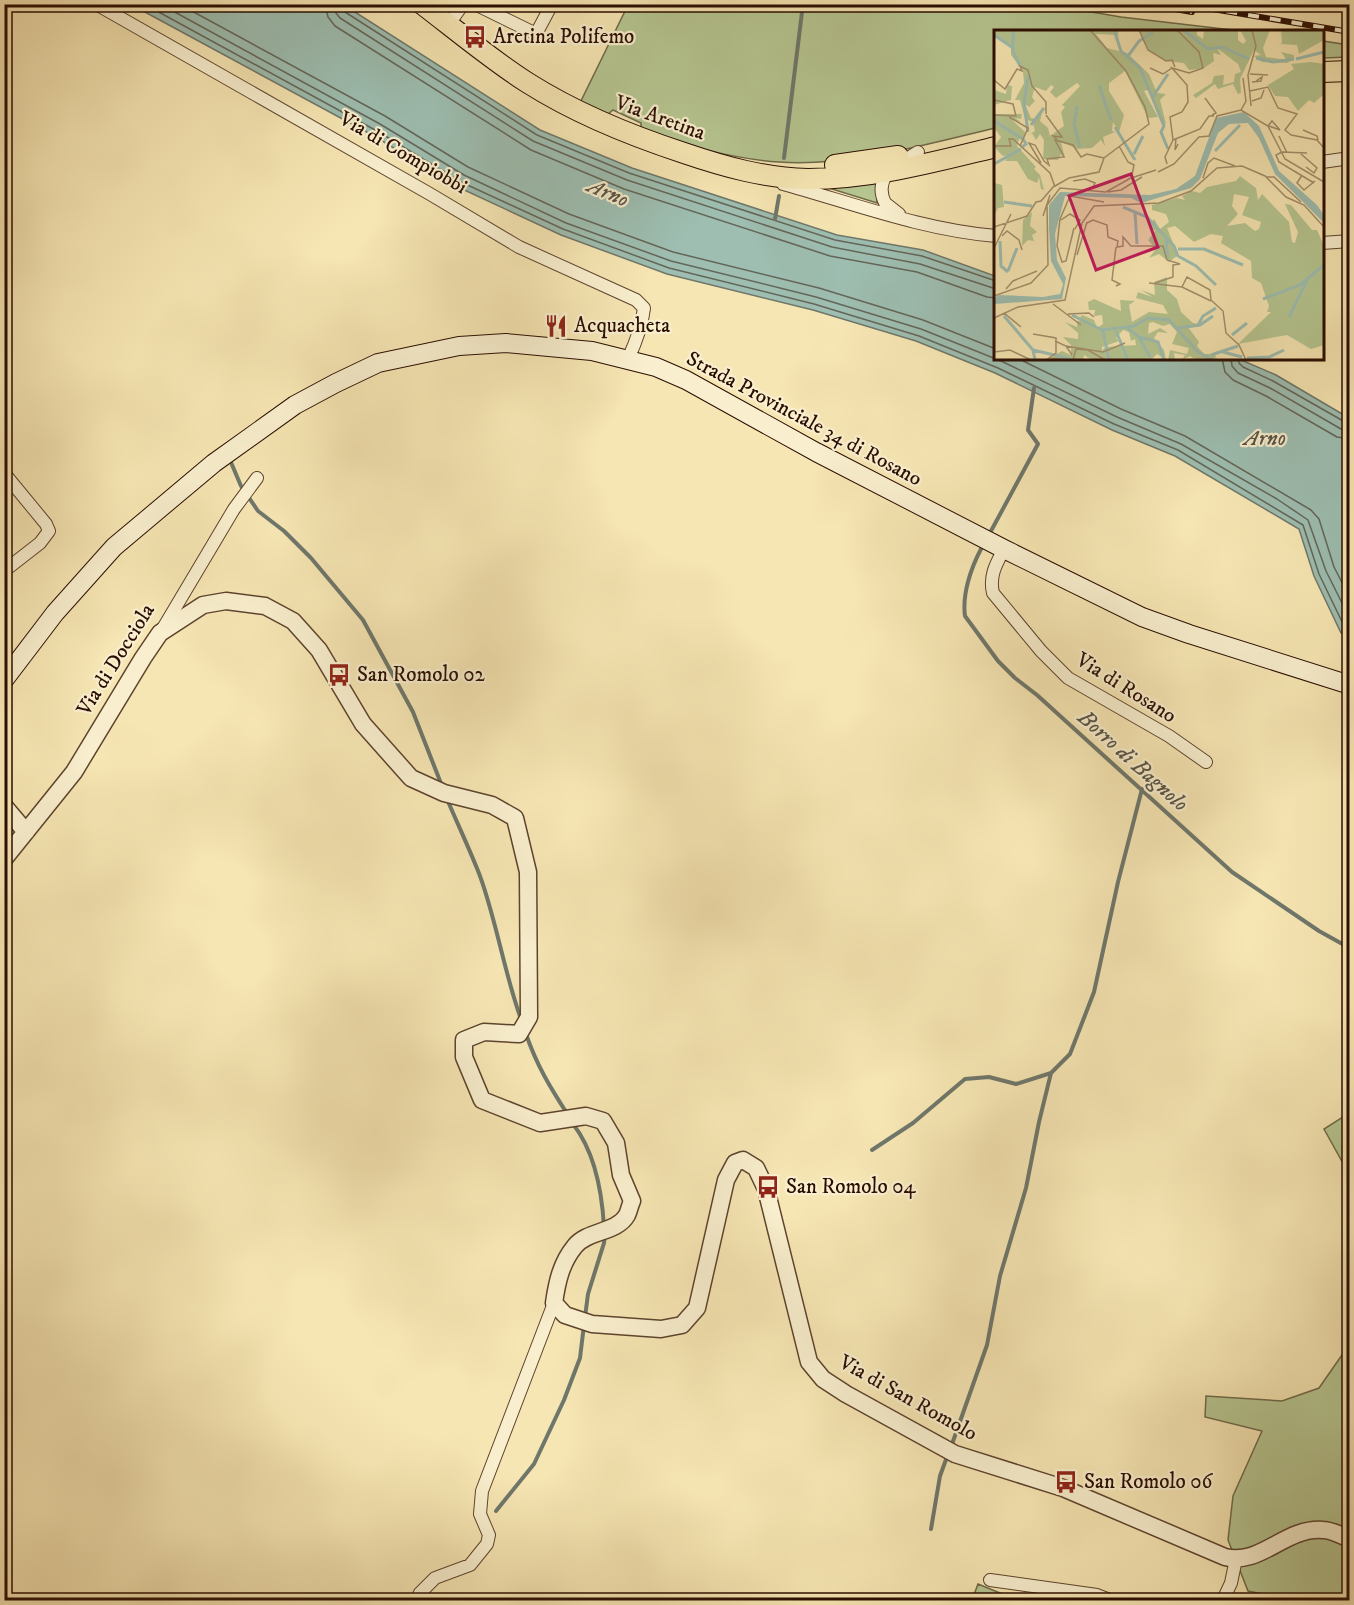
<svg xmlns="http://www.w3.org/2000/svg" width="1354" height="1605" viewBox="0 0 1354 1605" font-family="'IM FELL DW Pica',serif">
  <style>
    .green { fill: #b6c691; stroke: #706a49; stroke-width: 1.5 }
    .water { fill: #9dbeb1; stroke: #6f776b; stroke-width: 1.5 }
    .lines { fill: none; stroke-linecap: round; stroke-linejoin: round }
    .shore { stroke: #646659; stroke-width: 1.5 }
    .stream { stroke: #6f776b; stroke-width: 4 }
    .minor-casing { stroke: #5d432e; stroke-width: 14 }
    .tertiary-casing { stroke: #5d432e; stroke-width: 19 }
    .secondary-casing { stroke: #2a0d01; stroke-width: 20 }
    .primary-casing { stroke: #2a0d01; stroke-width: 22 }
    .minor { stroke: #f9efce; stroke-width: 12 }
    .tertiary { stroke: #f9efce; stroke-width: 16 }
    .secondary { stroke: #f9efce; stroke-width: 18 }
    .primary { stroke: #f6e6b3; stroke-width: 20 }
    .rail-casing { stroke: #2a0d01; stroke-width: 6 }
    .rail { stroke: #f9efce; stroke-width: 4; stroke-dasharray: 11; stroke-linecap: butt }
    .labels { text-anchor: middle; dominant-baseline: central; stroke-width: 4.5; stroke-linejoin: round; paint-order: stroke }
    .poi-label { font-size: 21px; fill: #2a0d01; stroke: #f9efce; text-anchor: start }
    .street-label { font-size: 21px; fill: #2a0d01; stroke: #f9efce }
    .water-label { font-size: 22px; font-style: italic; fill: #585447; stroke: #f9efce }
    .inset-river { fill: none; stroke: #9dbeb1; stroke-width: 3 }
    .inset-road { fill: none; stroke: #a48f6c; stroke-width: 1.5 }
    .view { fill: #c2185b; fill-opacity: 0.15; stroke: #c2185b; stroke-width: 3 }
    .inset-edge { fill: none; stroke: #2a0d01; stroke-width: 3 }
  </style>
  <rect width="100%" height="100%" fill="#f6e6b3"/>
  <filter id="stains"><feTurbulence type="fractalNoise" baseFrequency=".00333" numOctaves="4"/><feColorMatrix values="0 0 0 0 .2 0 0 0 0 .09 0 0 0 0 .02 0 0 0 .5 -.17"/></filter>
  <radialGradient id="worn" r=".72"><stop offset=".6" stop-color="#630" stop-opacity="0"/><stop offset="1" stop-color="#630" stop-opacity=".3"/></radialGradient>
  <path class="green" d="M628,5h422l71,12 120,14 -245,1 -1,96c-67,16 -147,39 -216,34 -47,-3 -93,-17 -138,-31v-8l-28,-13 -6,5 -27,-12z
    M1323,41l26,4v12l-26,1z
    M876,179l1,24 -61,-19z
    M1349,1113v61l-25,-45z
    M1349,1345v255h-58l-43,-9 -20,-51 5,-44 29,-65 -57,-14 1,-21 76,5 37,-13z
    M978,1584l39,16h-45z"/>
  <path class="water" d="M132,5h212l196,125 92,38 205,67 86,15 72,26 1,82 243,1 37,16 73,43v219l-8,-4 -27,-57 -15,-47 -124,-73 -63,-26 -117,-57 -79,-32 -103,-31 -146,-36 -106,-39 -103,-48 -84,-51z"/>
  <g class="lines">
    <path class="shore" d="M144,4l233,127 84,51 102,47 106,39 145,36 105,32 79,32 116,56 64,26 125,75 16,49 26,54 5,2
      M160,4l220,120 84,51 102,48 105,38 145,36 105,32 80,32 116,56 64,27 96,55 31,21 18,51 24,48
      M179,4l206,112 83,51 101,47 104,38 146,36 104,32 73,29
      M325,4l3,13 7,9 196,124 93,39 206,67 87,16 70,25 9,1
      M334,4l2,9 4,5 193,123 94,39 205,67 88,17 76,25
      M342,4l3,8 192,123 92,38 206,67 87,16 74,25
      M1017,358l104,51 64,27 126,74 8,9 15,48 16,31
      M1222,358l3,14 8,8 33,16 71,41 13,2
      M1231,358l1,8 6,7 32,15 71,41 9,1
      M1239,358v5l4,4 30,14 72,41 5,1"/>
    <path class="stream" d="M784,158l19,-154
      M775,219l4,-23
      M230,460l11,26 17,25 26,20 27,27 52,62 50,92 29,74
      M991,531l47,-87 -10,-14 6,-42
      M981,549c-10,19 -19,45 -16,67l33,45 17,17 22,17 195,177 87,59 27,15 4,7
      M447,799c11,26 23,51 33,77 17,47 24,96 41,143
      M526,1034c11,32 24,53 42,81
      M573,1124c22,28 29,68 31,103
      M872,1150l41,-27 52,-44 24,-2 27,7 35,-11
      M585,1317l3,-23 16,-51 1,-8
      M951,1447l36,-102 13,-69 26,-88 13,-66 12,-49 19,-19 24,-62 24,-110 24,-93
      M496,1511l38,-47 30,-64 16,-42 4,-33
      M931,1529l9,-53 8,-22"/>
    <g class="minor-casing">
      <path id="minor" d="M96,4l334,190 89,53 117,53 8,8c-2,19 -8,34 -16,51
        M475,4l61,30 16,-30
        M449,24l14,-20
        M1322,162l28,-4
        M783,184c69,19 140,46 213,52
        M899,214l-14,-11c-13,-27 13,-39 33,-51
        M1322,243l28,-2
        M4,473l42,51 3,7 -9,12 -36,28
        M1004,549c-8,15 -15,27 -11,44l48,58 27,27 101,58 37,26
        M162,630l72,-121 23,-31
        M990,1580l107,15 13,5
        M416,1600l4,-7 15,-15 35,-13 17,-21 2,-9 -9,-21 2,-23 72,-188
        M1223,1600l8,-17 5,-24"/>
    </g>
    <g class="tertiary-casing">
      <path id="tertiary" d="M4,806l22,26
        M4,859l70,-87 69,-114 17,-25 43,-28 23,-4 39,5 28,15 26,29 44,74 48,54 33,15 48,12 23,13 13,54 1,145 -10,17 -35,-2 -20,8v17l18,43 58,23 46,-7 17,5 13,22 5,32 11,26c-2,4 -3,10 -5,14 -10,18 -39,15 -52,31 -14,17 -18,36 -21,57l11,12 27,9 69,5 21,-4 15,-17 29,-128 9,-17 8,-3 13,8 10,21 43,173 14,17 23,15 109,60 108,34 162,69c36,9 60,-30 98,-27 9,0 19,6 27,9"/>
    </g>
    <g class="secondary-casing">
      <path id="secondary" d="M4,680l51,-67 59,-66 100,-84 81,-58 41,-22 42,-20 81,-17 47,-3 86,8 64,16 30,13 130,72 188,97 138,68 47,17 161,51"/>
    </g>
    <g class="primary-casing">
      <path id="primary" d="M422,4c34,26 71,57 106,79 49,31 101,52 156,70 41,14 81,25 124,26 64,0 126,-17 188,-32
        M1322,72l28,-1
        M835,165l63,-9"/>
    </g>
    <use href="#minor" class="minor"/>
    <use href="#tertiary" class="tertiary"/>
    <use href="#secondary" class="secondary"/>
    <use href="#primary" class="primary"/>
    <g class="rail-casing">
      <path id="rail" d="M1147,4l45,8
        M1183,4l167,28"/>
    </g>
    <use href="#rail" class="rail"/>
  </g>
  <defs>
    <g id="bus-bare" transform="scale(1.8)"><path d="M-5-6H5V4H4V6H2V4H-2V6H-4V4H-5ZM-3.5-4V0h7V-4ZM-3.5 1.2v1.5H-2V1.2ZM2 1.2v1.5H3.5V1.2Z" fill="#8f2418" stroke="#f9efce" stroke-width="2.5" paint-order="stroke"/></g>
    <g id="restaurant-bare" transform="scale(1.8)"><path d="M-5-6h1v4h1v-4h1v4h1v-4h1v5L-1.5 .5V6h-2V.5L-5-1ZM5-6V6H3V1.5H1.5Q1.5-4 5-6Z" fill="#8f2418" stroke="#f9efce" stroke-width="2.5" paint-order="stroke"/></g>
  </defs>
  <g fill-rule="evenodd">
    <use href="#bus-bare" x="475" y="37"/>
    <use href="#restaurant-bare" x="556" y="326"/>
    <use href="#bus-bare" x="339" y="675"/>
    <use href="#bus-bare" x="768" y="1187"/>
    <use href="#bus-bare" x="1066" y="1482"/>
  </g>
  <g class="labels">
    <g class="poi-label">
      <text x="493" y="37">Aretina Polifemo</text>
      <text x="574" y="326">Acquacheta</text>
      <text x="357" y="675">San Romolo 02</text>
      <text x="786" y="1187">San Romolo 04</text>
      <text x="1084" y="1482">San Romolo 06</text>
    </g>
    <g class="street-label">
      <text transform="translate(660 118) rotate(20)">Via Aretina</text>
      <text transform="translate(403 153) rotate(30)">Via di Compiobbi</text>
      <text transform="translate(804 419) rotate(28)">Strada Provinciale 34 di Rosano</text>
      <text transform="translate(116 660) rotate(-58)">Via di Docciola</text>
      <text transform="translate(1126 688) rotate(32)">Via di Rosano</text>
      <text transform="translate(908 1398) rotate(29)">Via di San Romolo</text>
    </g>
    <g class="water-label">
      <text transform="translate(608 193) rotate(23)">Arno</text>
      <text x="1265" y="438">Arno</text>
      <text transform="translate(1133 761) rotate(42)">Borro di Bagnolo</text>
    </g>
  </g>
  <g transform="translate(994 30)">
    <rect width="330" height="330" fill="#f6e6b3"/>
    <path d="M0,0h124l1,11 -1,-6 -22,-1 11,14 20,5 22,21 8,19 9,1 -6,6 6,24 -5,-2 -11,-33 -6,2 14,26 -10,1 -23,-47 -16,12v8l15,24 -5,17 -6,-10 -1,9 3,1 -12,5 2,9 -4,-6 -9,8 -14,1 -17,-7 4,16 -4,-4 -3,6 -15,-1 1,-19 -4,-6 -4,6 -4,-7 -6,3 9,-5 -2,-9 -8,-3 -5,-19h-5l9,-17 -1,-12 -12,-16v-8l-15,-10 -2,5zM83,53l3,3 -18,19 3,2 -4,5 3,14 -14,10 -2,-8 -8,-7 3,-12 -7,10 -5,-1 -6,-14 4,3 6,-6 -3,-4 3,-10 11,4 5,-6 3,2 -4,5 6,6zM145,0h58v5l6,4 1,-9h34v10l5,4 3,-3 -6,-11h30l-7,18 3,9 21,3 -6,-8 13,3v4l-7,4 -25,-1 -8,-6 7,-1 -7,-5 -14,29 1,14 -3,1 -5,-10 -15,5 -3,-5 -19,14 -3,-3 19,-12 2,-7 10,-1 -1,10 11,-3 1,-8 6,-2 -3,-8 -21,-16 4,7 -8,-2 1,8 -10,7 -15,2 -5,-7 -18,-2 -18,-11zM287,0h43v10l-25,14 -2,-9 -16,-1 -4,6 5,-8zM317,32l13,2v30l-10,9 -5,-3 -11,11 -10,-14 -13,-1 -7,-11 26,-16 -3,-5zM13,55l5,1 -1,14 -17,5v-15l12,4zM0,84h28l-1,5 -6,-1 6,4 -9,-2 13,12 -1,8 -5,-1 -2,7 19,21 -2,2 6,6 4,15 -3,-1 -2,-12 -2,6 -9,-4 -11,-18h-12l5,-6 -7,1 -9,-9 7,-10 -7,-9zM246,146l16,12 2,12 4,-6 27,28 3,20 3,1 3,-11 -13,-28 6,1 21,25h5l7,16v99l-13,4 -24,-14 -49,9 33,-32h-4l2,-6 -8,-23 -9,-5 -1,-17 -30,-18 2,-7 -12,-2 -17,8 -19,-16 -8,2 11,27 -9,7 -10,-8 -10,4 7,-9 -8,-9 7,-9 -6,-5 5,-7 6,10 9,-7 -3,-8 -14,-4v-5l25,-7 8,2 -3,-4 10,-5 8,2 7,-6 29,-6zM240,164l15,3 -7,18 19,7 -2,7 -4,2 -10,-8 -18,3 11,-12 -6,-8zM0,147l1,6 7,2 2,22 -6,1 -4,8zM38,182l-2,14 7,6 -5,3 2,6 -6,-1 -6,6 1,-26zM173,247v13l10,9 4,13 12,11 9,2 -14,2 11,15 -2,4 7,8h12l-1,6h-19l-6,-4 -8,4 3,-5 -11,-2 1,7h-7l2,-10 17,4 2,-6 -17,-4 5,-12 -7,-8 -7,2 -10,-4 -4,1 -1,11 12,-6 8,5 -10,-1 -4,6 10,12 2,10 -9,-6 -6,6h-59l-8,-5 -1,5h-29l-1,-4 9,-5 9,4v-10l-8,-8 15,2v-6l-13,-11 12,5v-6l8,-1 -5,-2 2,-3 12,5 3,8 6,-4 -1,-9 -8,1 1,-6h-6l-1,-8 6,-3 27,12 -1,-11 15,1 -6,4 3,17 17,-10 19,2 -5,-9 -27,-7 2,-6 14,5 -11,-7 14,5 -1,-13zM129,300l6,2 2,9 4,-2 1,6 -31,2 -3,4v-4l17,-6 -3,-3z" fill="#b6c691" fill-rule="evenodd"/>
    <path d="M250,82l15,14 20,45 38,34 7,10v8l-49,-49 -16,-36 -11,-15 -19,1 -11,9 -18,46 -9,9 -50,15 -10,-5 -66,-2 -10,38 2,26 9,18 -4,21 -68,5v-6l5,-3 44,2 17,-3 3,-10 -12,-23 -2,-32v-24l11,-13 90,3 26,-6 19,-13 21,-58z" fill="#9dbeb1"/>
    <path class="inset-river" d="M19,0v21l7,15M120,0l7,21 19,17 24,58 -3,6 7,17M189,0l25,19 14,-2 27,12M0,5l19,13M134,26l11,-15 14,-9M262,28l17,4 21,-3M302,29l28,-7M34,46l-4,27 4,29M105,55l12,35M158,68l16,-24M83,76l-3,18 6,23M0,91l29,18 3,5 -4,3M37,95l13,-17M121,97l20,33M221,121l25,-26M140,124l9,-18M0,134l27,-15M10,172l28,4M129,177l24,10 27,29 4,10 18,10 20,19M141,183l2,31M172,209l2,19M6,211l1,25 7,6M184,219h26l39,16M14,241l9,-23M269,269l37,-14 24,-20M78,285l30,15 32,-4 14,-8 21,2 29,32 15,8M10,286l29,34 2,10M295,287l18,-37M204,295l5,-9 13,-8M132,297l13,10 19,5 6,18M184,298l22,-3 13,-9M109,301l6,29M122,301l12,29M238,305l15,-12M145,307l11,20M39,320l38,9M229,322l19,5M217,325l27,-9M253,328l22,-1 15,-7"/>
    <path class="inset-road" d="M96,0l36,41 19,36 4,17 -45,34M145,0l9,20 18,11 6,-1 3,7M156,38l13,6 9,-6M256,44l18,1M0,50l11,9 12,-20 5,2 -2,-5 8,4 4,16 14,16v12M258,52l9,-1 1,-4 -6,4M256,61l18,-4 10,21 19,6 -12,16 6,5M211,68l11,15 -4,2M0,70l19,4 3,12 -22,-1M258,71l9,-3 3,-8M257,76l-3,-31 8,-29 -4,-16M247,80l5,-9 -3,-23M52,85l16,22 -9,-1 4,3M15,87l19,11 -8,18M274,96l4,-5 8,9 -11,-4M309,100l14,6 1,4M297,105l26,5 6,7M285,106l8,17M182,108l-1,12 3,-6M179,110l27,-11 9,-13h5M0,116h17l-2,-7h4l37,34 5,14M125,116l9,16 6,3 -2,10M288,122l-6,3 3,7 35,21M288,122l25,1M307,124l16,14 -3,5 -8,-6M50,131l5,4 -2,-6 17,-2 -9,-17 18,5 8,12 6,-3 17,4M47,133l-12,-20 6,2 9,16M173,134l-2,-7 8,-17 -3,-23 12,-5 6,-10 -1,-17 -15,-17 17,5 14,-5 -4,-16 -22,-22M164,142l16,-8 25,-27 10,-1 8,-20 24,-6 27,16 17,33 39,23M308,145l-5,8 7,7 11,-9M273,147h7l27,25M209,148l5,-15 6,-5 21,8M134,149l28,-9M79,151l12,-2 10,4 -3,6M61,156l14,-8 30,-6 5,-14M114,162l13,-2 21,-13M49,186l7,-21M67,190l9,-6 10,6 -5,9M93,193l6,-3 14,5 1,12 10,4 -1,6 6,-1v-9l8,9h32l4,14 13,4 -7,1v12l-18,6M0,197l33,-11 9,-14 5,-1 13,-15M80,198l-8,33 -4,1 -5,-16 3,-27 10,-23 34,6M8,206l5,-5 12,9 3,10M0,218l17,-34M83,225l10,-33M155,253l33,4 29,14M122,256l4,-2 -8,-4 4,-33M188,257l5,-10 23,13 1,10 12,11 3,22 13,12 7,15M12,259l7,-8 24,-10M0,266l37,-13 17,-18 -1,-60 13,-17 46,4 23,-13M59,274l28,21M10,283l17,14M74,284l21,-1 5,4M0,288l24,-11 47,-7 17,-77 12,-17 65,-3 32,-12 26,-23 25,-2 23,10 21,21 18,8 20,22M39,304l23,4v15l-10,7M61,311l11,5 6,9M72,316l37,6 22,-9M0,322l16,-2 21,10M56,328l20,2M79,330l3,-11 12,1 17,10"/>
    <path class="view" d="M137,144l27,73 -62,23 -27,-74z"/>
    <rect width="330" height="330" class="inset-edge"/>
  </g>
  <rect width="1354" height="1605" fill="none" stroke="#f6e6b3" stroke-width="24"/>
  <rect x="6" y="6" width="1342" height="1593" fill="none" stroke="#2a0d01" stroke-width="3"/>
  <rect x="12" y="12" width="1330" height="1581" fill="none" stroke="#2a0d01" stroke-width="1.5"/>
  <rect width="100%" height="100%" filter="url(#stains)"/>
  <rect width="100%" height="100%" fill="url(#worn)"/>
</svg>
